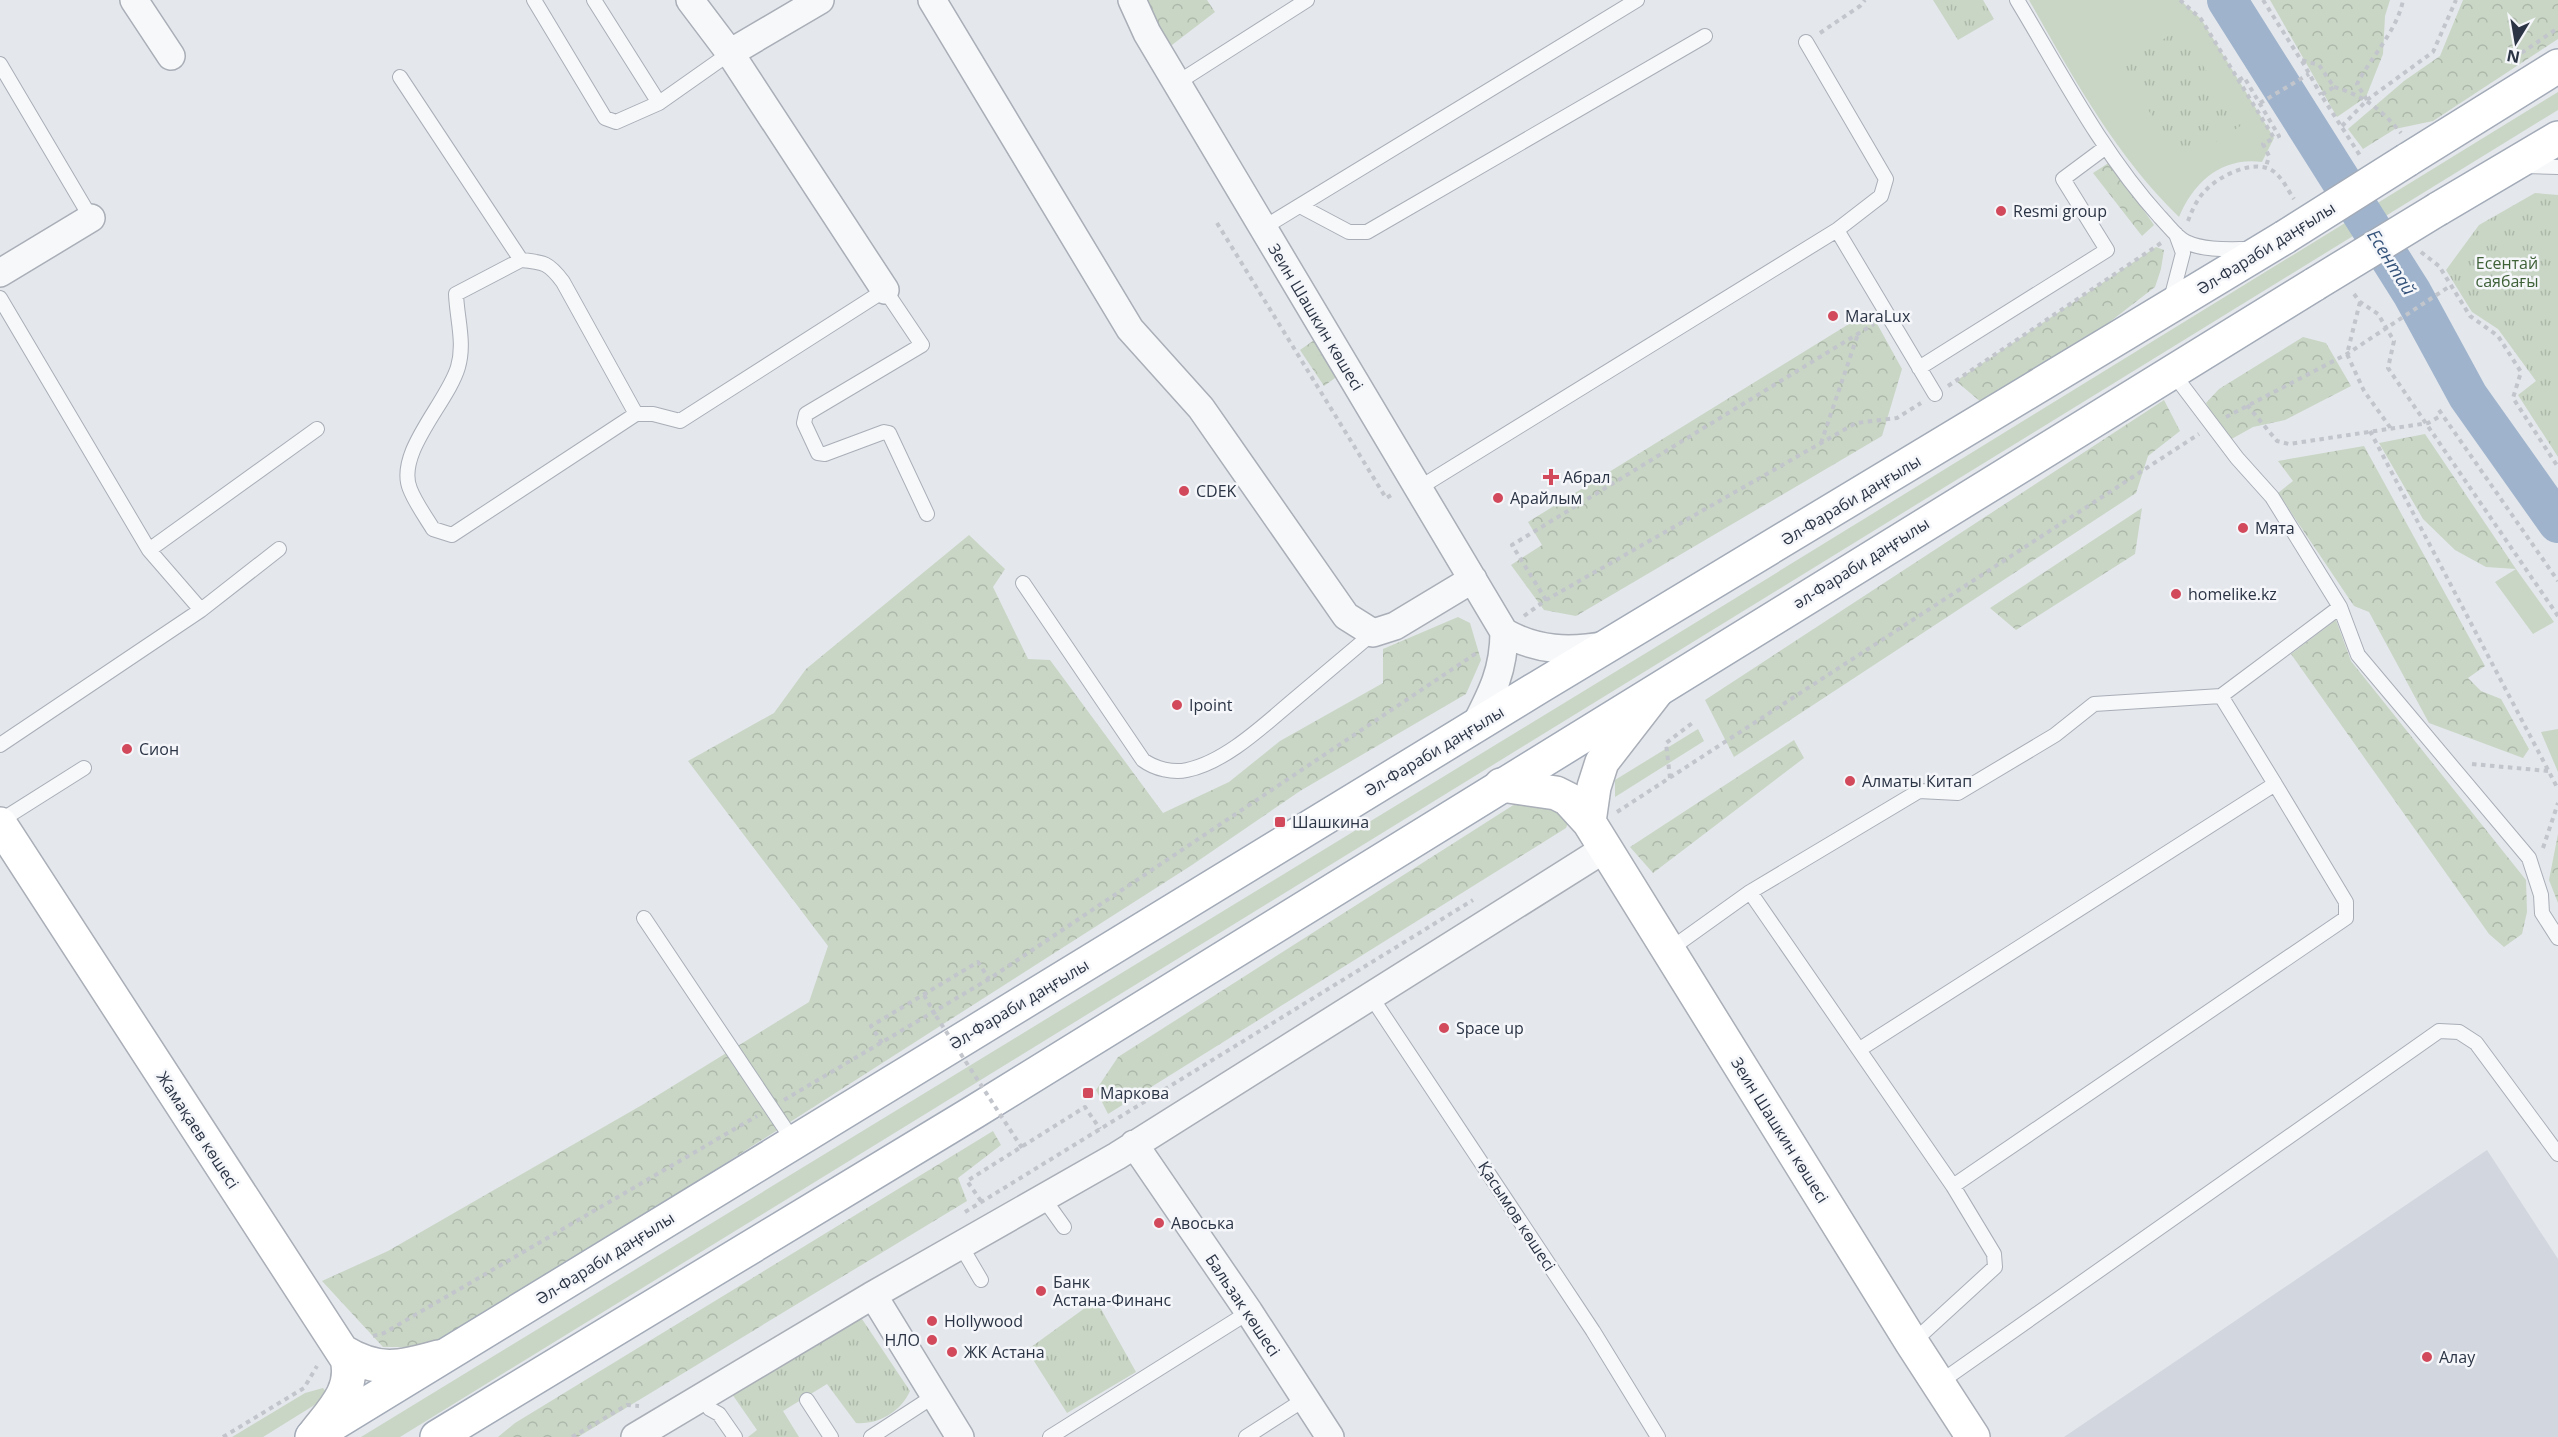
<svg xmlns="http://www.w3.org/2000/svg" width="2558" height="1437" viewBox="0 0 2558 1437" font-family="'Open Sans',sans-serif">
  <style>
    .built { fill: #d2d6de }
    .green { fill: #c9d6c5 }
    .forest { fill: url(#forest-crowns) }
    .park { fill: url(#park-tufts) }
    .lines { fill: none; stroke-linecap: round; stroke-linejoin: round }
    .river { stroke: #9fb4cc; stroke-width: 40 }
    .lane-casing { stroke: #a9aeb7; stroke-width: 16 }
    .street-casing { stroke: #a9aeb7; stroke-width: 30 }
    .secondary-casing { stroke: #a9aeb7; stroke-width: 36 }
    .primary-casing { stroke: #a3abb8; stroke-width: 36 }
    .path { stroke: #c2c5cb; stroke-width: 4; stroke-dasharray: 4.5 4.5; stroke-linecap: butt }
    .lane { stroke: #f7f8fa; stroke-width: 14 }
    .street { stroke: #f7f8fa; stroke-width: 27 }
    .secondary { stroke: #fff; stroke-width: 33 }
    .primary { stroke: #fff; stroke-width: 33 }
    .primary-bridge-casing { stroke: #a3abb8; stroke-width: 36; stroke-linecap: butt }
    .path-bridge { stroke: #c2c5cb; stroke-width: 4; stroke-dasharray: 4.5 4.5; stroke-linecap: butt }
    .primary-bridge { stroke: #fff; stroke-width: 33 }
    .poi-dot { fill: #d1495b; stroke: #f4f6f9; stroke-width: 2 }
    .labels { text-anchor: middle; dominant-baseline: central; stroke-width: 5; stroke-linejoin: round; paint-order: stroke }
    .poi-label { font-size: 16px; fill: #2b3445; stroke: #f4f6f9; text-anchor: start }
    .street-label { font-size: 16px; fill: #2b3445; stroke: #f4f6f9 }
    .park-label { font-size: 16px; fill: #3f6138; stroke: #f4f6f9 }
    .water-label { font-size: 18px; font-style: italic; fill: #34527a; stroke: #f4f6f9 }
  </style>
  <defs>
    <pattern id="forest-crowns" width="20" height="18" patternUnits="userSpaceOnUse" patternTransform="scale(1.5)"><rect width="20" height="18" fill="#c9d6c5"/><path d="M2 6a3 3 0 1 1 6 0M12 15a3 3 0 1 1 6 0" fill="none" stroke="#adb8ab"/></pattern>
    <pattern id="park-tufts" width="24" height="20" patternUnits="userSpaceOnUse" patternTransform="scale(1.5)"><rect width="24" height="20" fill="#c9d6c5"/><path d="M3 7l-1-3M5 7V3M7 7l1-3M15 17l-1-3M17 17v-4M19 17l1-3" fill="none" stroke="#adb8ab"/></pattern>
  </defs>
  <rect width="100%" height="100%" fill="#e4e7ec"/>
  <path class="built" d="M2487,1150l71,109v178h-494z"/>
  <path class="green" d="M2029,0h151l21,19 73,119 -12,24c-41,-5 -68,20 -83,55 -63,-61 -107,-141 -150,-217z
    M2558,92v18l-2158,1327h-39l1290,-787z
    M2516,569l38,53 -21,12 -38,-52z
    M1698,729l6,12 -89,56v-17z
    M2558,729v43l-17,-40z
    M323,1388l6,8 -66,41h-31l73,-44z"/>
  <path class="forest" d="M1144,0h63l8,12 -47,36z
    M2270,0h120l-5,16 -2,38 -17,43 -29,20z
    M2463,0h95v39l-125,82 -38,8 -32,20 -15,-20 56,-48 36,-25z
    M2110,162l44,63 -12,11 -49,-63z
    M2156,247l8,3 -3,19 -6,18 -48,37 -125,79 -26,-22z
    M1870,311l32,58 -20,67 -306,180 -32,-6 -33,-45 31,-20 -14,-23z
    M1320,336l22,37 -18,13 -24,-36z
    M2303,337l23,6 25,43 -66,34 -32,7 -25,14 -22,-38 13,-14z
    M2164,400l16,31 -32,25 -12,37 -402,264 -29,-57z
    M2425,434l91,135 -30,-2 -31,-17 -32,-31 -44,-76z
    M2364,446l121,220 -17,12 13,13 20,8 28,50 -6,9 -94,-35 -60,-111 -15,-6 -76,-113 15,-12 -15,-20z
    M2142,508l-7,46 -119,76 -26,-22z
    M969,535l36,34 -12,18 35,72 22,1 113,153 66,-31 51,-41 103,-58v-34l75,-32 12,6 11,37 -15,34 -166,97 -108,74 -754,482h-55l-61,-66 66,-30 254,-146 167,-103 19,-56 -140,-185 86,-48 32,-44z
    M2336,620l15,41 175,219 1,32 -5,22 -18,13 -15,-13 -198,-280z
    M1794,740l10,18 -151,115 -23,-26z
    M1529,795l42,21 -5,12 -458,286 -12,-24 22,-33z
    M2558,834v69l-9,-23z
    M993,1131l8,14 -43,33 9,23 -389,236h-80l17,-14z"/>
  <path class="park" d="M1933,0h50l11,19 -36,21z
    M2179,29l63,96 -59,38 -63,-96z
    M2535,193l23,2v262l-40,-62 18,-14 -38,-52 -26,-17 -26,-42 33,-45z
    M1321,354l11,18 -11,7 -11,-18z
    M1096,1300l40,72 -69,41 -40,-63z
    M858,1313l52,78c-9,21 -33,34 -54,32l-29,-39 -44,27 16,26h-51l9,-7 -25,-36z"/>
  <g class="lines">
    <path class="river" d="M2227,0l185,293 56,103 90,127"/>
    <g class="lane-casing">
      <path id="lane" d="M534,0l71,118 11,4 43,-19
        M594,0l65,103 71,-50
        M2017,0c44,73 85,153 143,217 8,8 16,20 26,25 19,9 44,7 64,7
        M0,64l91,154
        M400,77l121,183c23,2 28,3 42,22l73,132
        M1177,83l130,-83
        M2524,166l34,1
        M1300,206l49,26h18l338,-196
        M1263,228l374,-228
        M1837,230l98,164
        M521,260l-65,34c1,25 9,49 2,73 -10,35 -63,86 -48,122 5,13 15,27 23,40l19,6 184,-121h17l27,7 205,-131 37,55 -116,69 -2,9 14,30 7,1 59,-22 5,1 38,81
        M0,298l149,252 52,60
        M2171,299l12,-46 -7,-19
        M1919,368l188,-118 -44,-71 43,-32
        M2172,372l65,86 35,39 68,110 18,48 171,203 12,37 1,18 16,25
        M1419,488l418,-258 44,-34 5,-17 -80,-137
        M149,550l168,-121
        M1023,583l120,177c12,9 30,13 44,10 39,-8 78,-46 108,-71 26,-22 52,-44 78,-66
        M0,745l201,-135 78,-61
        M0,821l84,-53
        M1750,892l203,294 41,68 1,13 -83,76
        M644,918l150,224
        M1669,950l81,-58 169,-101 39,2 97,-58 39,-31 127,-8 119,-89
        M1372,998l221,333 65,106
        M1860,1049l415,-265 -54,-88
        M1953,1186l393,-268v-16l-71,-118
        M1044,1199l20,28
        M961,1246l20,34
        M1939,1383l500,-352 20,1 17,11 82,111
        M702,1397l8,12 9,5 16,23
        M807,1400l24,37
        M871,1437l63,-41
        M1050,1437l199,-125
        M1246,1437l59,-38"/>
    </g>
    <g class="street-casing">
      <path id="street" d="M134,0l37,56
        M690,0l40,53 155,237
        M932,0l198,329 71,79 145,208 27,17 22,-7 78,-47
        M1132,0l15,33 357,599c0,38 -12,61 -29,94
        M730,53l90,-53
        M0,273l91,-55
        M1504,632c33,19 66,20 103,13
        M1134,1144l115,168 81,125
        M873,1295l87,142
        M635,1437l238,-142 244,-139 489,-308"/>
    </g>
    <g class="secondary-casing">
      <path id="secondary" d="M1501,785l55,8 12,6 21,23 323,521 61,94
        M1589,822l5,-35 8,-25 55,-71
        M0,824l347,535c8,32 -16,53 -34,77
        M342,1351c36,22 58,17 96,6"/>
    </g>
    <g class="primary-casing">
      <path id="primary" d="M2407,160l151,-94
        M2438,209l120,-71
        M312,1437l1227,-750 746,-450
        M437,1437l537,-325 1341,-828"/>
    </g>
    <path class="path" d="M2180,0l21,19 73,119 -11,6 6,12 -3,11
      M2263,0l38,60 18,5 15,22 -13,8 40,62
      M1820,33l40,-27 5,-6
      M2514,58l44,-30
      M2302,61l19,34
      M2239,80l5,-3 35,59 -5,2
      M2334,87c29,8 48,23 67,46
      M2367,100l-10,-16c14,-27 41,-55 46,-84
      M2260,103l49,-29
      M2342,126l25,-26 66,-48 23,-52
      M2188,221c4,-11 10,-24 19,-32 13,-13 41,-27 60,-21 13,4 20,21 27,31
      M1217,223l169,275 7,-4
      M2421,252l18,14 31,50 28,20 23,36 -8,26 45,69
      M2354,294l6,8 18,12 16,27 -6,27 170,248
      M2360,302l-13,52 17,37 28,39
      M1948,386l213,-143
      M2247,405l30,36 12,3 139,-21 14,-8
      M2439,410l119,171
      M2226,417l121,-63 103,-68
      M2370,431l188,358
      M1821,443l37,-109
      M1546,600l-34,-55 362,-221
      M1524,616l22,-16 310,-177 41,-5 24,-15
      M2472,764l76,7
      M1670,778l-4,-35 29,-22
      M1617,812l582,-378
      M2543,848l15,-45
      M924,995l12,21
      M882,1043l-11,-17 107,-64 11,17
      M784,1100l205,-121 489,-327
      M981,1201l-14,-20 118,-74 15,22
      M965,1212l508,-312
      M373,1336l11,-3 373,-217
      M223,1437l81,-49 13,-22
      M572,1437l55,-32 12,1"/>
    <use href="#lane" class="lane"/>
    <use href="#street" class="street"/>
    <use href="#secondary" class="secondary"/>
    <use href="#primary" class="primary"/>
    <g class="primary-bridge-casing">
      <path id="primary-bridge" d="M2285,237l122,-77
        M2315,284l123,-75"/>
    </g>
    <path class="path-bridge" d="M936,1016l86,132"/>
    <use href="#primary-bridge" class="primary-bridge"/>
  </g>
  <g class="poi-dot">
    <circle cx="2001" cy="211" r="6"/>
    <circle cx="1833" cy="316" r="6"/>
    <path d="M1548 468h6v6h6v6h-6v6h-6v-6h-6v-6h6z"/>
    <circle cx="1184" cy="491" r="6"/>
    <circle cx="1498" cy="498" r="6"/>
    <circle cx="2243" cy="528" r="6"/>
    <circle cx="2176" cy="594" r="6"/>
    <circle cx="1177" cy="705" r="6"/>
    <circle cx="127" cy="749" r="6"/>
    <circle cx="1850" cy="781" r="6"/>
    <rect x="1274" y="816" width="12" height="12" rx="3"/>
    <circle cx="1444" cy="1028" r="6"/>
    <rect x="1082" y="1087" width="12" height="12" rx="3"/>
    <circle cx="1159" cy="1223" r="6"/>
    <circle cx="1041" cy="1291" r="6"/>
    <circle cx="932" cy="1321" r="6"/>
    <circle cx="932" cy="1340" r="6"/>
    <circle cx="952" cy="1352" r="6"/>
    <circle cx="2427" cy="1357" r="6"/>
  </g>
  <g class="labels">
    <g class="poi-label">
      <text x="2013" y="211">Resmi group</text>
      <text x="1845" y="316">MaraLux</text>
      <text x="1563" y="477">Абрал</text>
      <text x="1196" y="491">CDEK</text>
      <text x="1510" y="498">Арайлым</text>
      <text x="2255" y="528">Мята</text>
      <text x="2188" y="594">homelike.kz</text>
      <text x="1189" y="705">Ipoint</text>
      <text x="139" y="749">Сион</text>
      <text x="1862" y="781">Алматы Китап</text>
      <text x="1292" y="822">Шашкина</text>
      <text x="1456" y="1028">Space up</text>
      <text x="1100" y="1093">Маркова</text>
      <text x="1171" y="1223">Авоська</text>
      <text x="1053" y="1282">Банк<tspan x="1053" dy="18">Астана-Финанс</tspan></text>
      <text x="944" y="1321">Hollywood</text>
      <text x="920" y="1340" text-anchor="end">НЛО</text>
      <text x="964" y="1352">ЖК Астана</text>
      <text x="2439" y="1357">Алау</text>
    </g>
    <g class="street-label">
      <text transform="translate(2266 248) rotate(-32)">Әл-Фараби даңғылы</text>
      <text transform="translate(1316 317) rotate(59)">Зеин Шашкин көшесі</text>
      <text transform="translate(1851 500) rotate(-31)">Әл-Фараби даңғылы</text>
      <text transform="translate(1861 563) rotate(-32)">әл-Фараби даңғылы</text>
      <text transform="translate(1434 751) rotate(-31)">Әл-Фараби даңғылы</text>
      <text transform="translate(1019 1004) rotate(-31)">Әл-Фараби даңғылы</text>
      <text transform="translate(198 1130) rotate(57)">Жамақаев көшесі</text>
      <text transform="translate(1780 1130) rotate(58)">Зеин Шашкин көшесі</text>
      <text transform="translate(1517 1216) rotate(57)">Қасымов көшесі</text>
      <text transform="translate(605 1258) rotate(-32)">Әл-Фараби даңғылы</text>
      <text transform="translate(1243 1305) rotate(56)">Бальзак көшесі</text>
    </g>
    <g class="park-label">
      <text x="2507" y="263">Есентай<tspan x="2507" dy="18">саябағы</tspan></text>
    </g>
    <g class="water-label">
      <text transform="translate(2392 262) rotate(58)">Есентай</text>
    </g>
  </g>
  <g transform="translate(2516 42) rotate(191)" stroke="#f4f6f9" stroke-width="4.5" paint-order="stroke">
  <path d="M0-4.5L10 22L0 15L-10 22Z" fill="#2b3445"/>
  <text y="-9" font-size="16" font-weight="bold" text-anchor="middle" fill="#2b3445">N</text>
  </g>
</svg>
